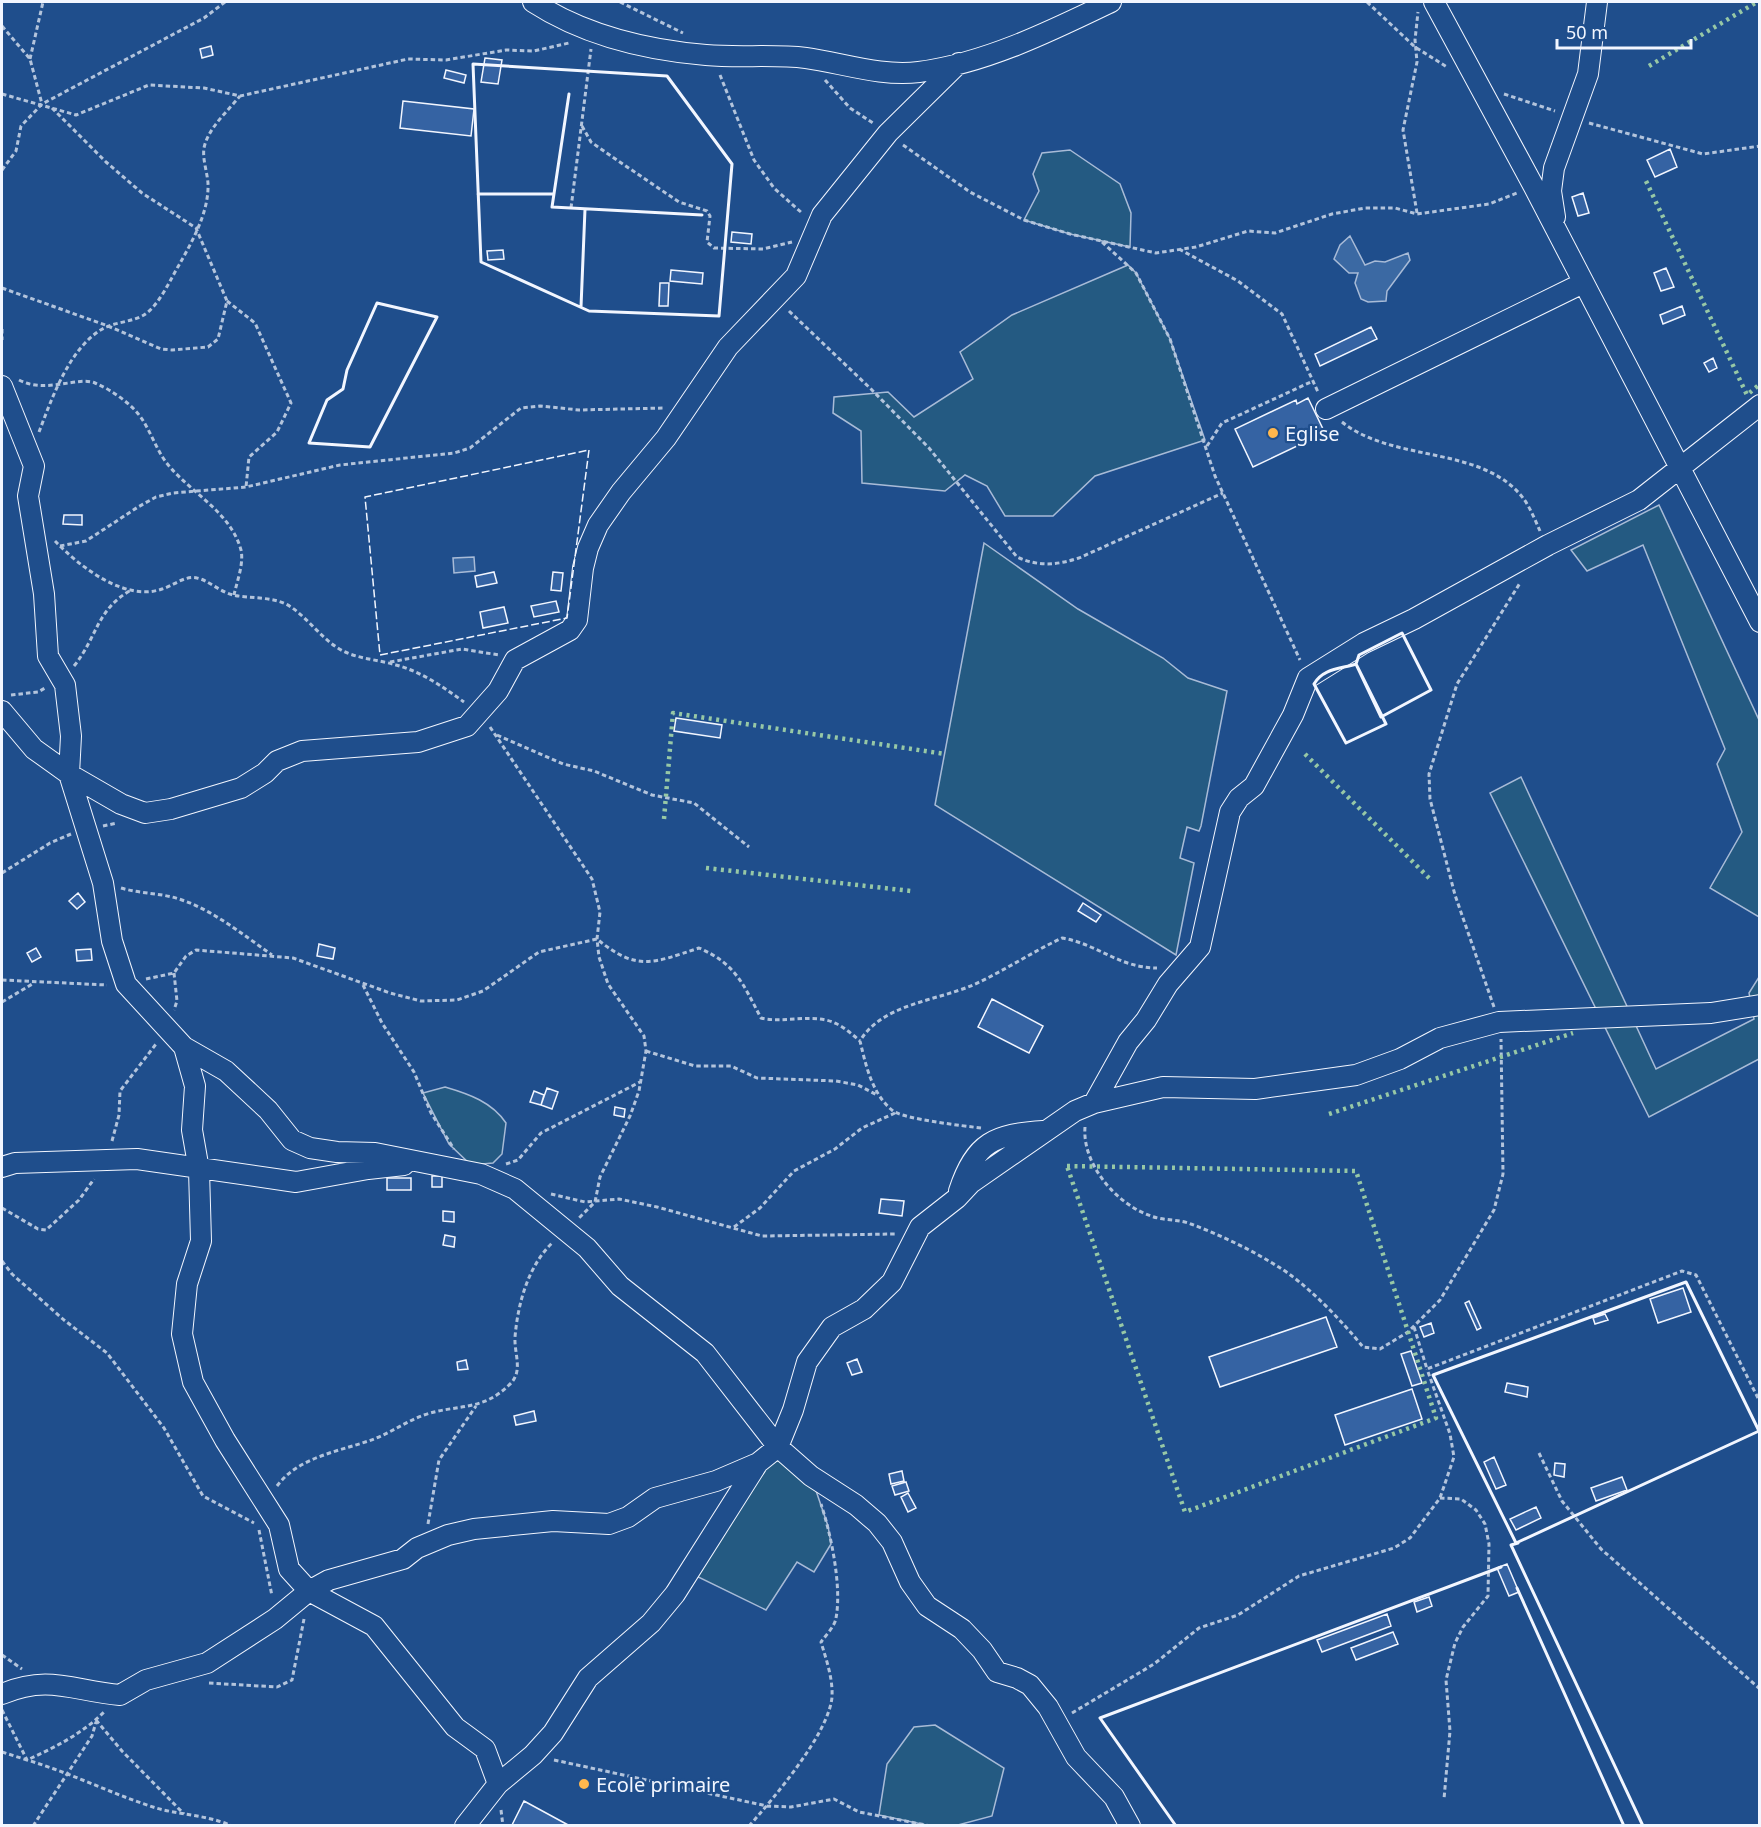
<svg xmlns="http://www.w3.org/2000/svg" width="1761" height="1827" viewBox="0 0 1761 1827" font-family="'Noto Sans',sans-serif">
  <style>
    .green { fill: #245a82; stroke: #a8bbd7; stroke-width: 1.5 }
    .water { fill: #3b69a3; stroke: #a8bbd7; stroke-width: 1.5 }
    .building { fill: #3563a3; stroke: #f2f6ff; stroke-width: 1.5 }
    .lines { fill: none; stroke-linecap: round; stroke-linejoin: round }
    .minor-casing { stroke: #f2f6ff; stroke-width: 22 }
    .path { stroke: #b3c4dc; stroke-width: 3; stroke-dasharray: 4.5 3; stroke-linecap: butt }
    .minor { stroke: #1f4e8c; stroke-width: 20 }
    .hedge { stroke: #97c8a6; stroke-width: 4.5; stroke-dasharray: 3 4.5; stroke-linecap: butt }
    .fence { stroke: #f2f6ff; stroke-width: 1.5; stroke-dasharray: 8 3; stroke-linecap: butt }
    .wall { stroke: #f2f6ff; stroke-width: 3 }
    .poi-dot { fill: #ffb74d; stroke: #1f4e8c; stroke-width: 2 }
    .labels { text-anchor: middle; dominant-baseline: central; stroke-width: 4.5; stroke-linejoin: round; paint-order: stroke }
    .poi-label { font-size: 20px; fill: #f2f6ff; stroke: #1f4e8c; text-anchor: start }
  </style>
  <rect width="100%" height="100%" fill="#1f4e8c"/>
  <path class="green" d="M1070,150l50,34 11,29 -1,34 -60,-13 -46,-14 15,-29 -6,-17 9,-21z
    M1128,265l8,8 34,66 35,101 -110,36 -42,40h-48l-18,-30 -22,-11 -20,16 -83,-8 -1,-52 -28,-18 1,-16 54,-5 26,25 59,-38 -13,-27 52,-37z
    M1659,505l100,215v197l-49,-29 32,-56 -25,-68 8,-15 -82,-204 -56,26 -16,-21z
    M984,543l94,66 85,49 25,20 39,13 -26,135 -2,5 -12,-4 -7,31 14,5 -18,92 -241,-150z
    M1521,777l135,292 98,-50 -5,-26 10,-16v82l-110,58 -159,-324z
    M445,1087c24,7 47,15 61,36l-4,31 -9,9 -22,2 -22,-21 -26,-51z
    M778,1447l33,29 17,50 3,18 -17,28 -17,-10 -31,48 -76,-37z
    M935,1725l69,43 -12,48 -34,9 -27,1 -52,-11 8,-51 27,-37z"/>
  <path class="water" d="M1350,236l15,29 10,-4 10,1 23,-9 2,7 -23,31 -1,10 -18,1 -7,-3 -6,-16 3,-10h-9l-15,-14 6,-14z
    M474,557l1,14 -21,2 -1,-15z"/>
  <path class="building" d="M211,46l2,9 -11,3 -2,-9z
    M485,58l17,2 -4,24 -17,-2z
    M446,70l20,5 -2,8 -20,-5z
    M403,101l71,8 -3,27 -71,-8z
    M1670,149l7,18 -22,10 -8,-17z
    M1583,193l6,20 -11,3 -6,-19z
    M732,232l20,2 -1,10 -20,-2z
    M503,250l1,9 -16,1 -1,-9z
    M1666,268l8,19 -13,4 -7,-18z
    M671,270l32,3 -1,11 -32,-3z
    M660,283h9l-1,23h-9z
    M1682,306l3,9 -22,9 -3,-9z
    M1371,327l6,12 -57,27 -5,-12z
    M1713,358l4,10 -8,4 -5,-9z
    M1308,398l15,31 -11,6 2,3 -61,29 -18,-38 61,-29 1,4z
    M64,515h18v10l-19,-1z
    M494,572l3,11 -20,4 -2,-11z
    M553,572l10,1 -2,18 -10,-1z
    M556,601l3,11 -25,5 -3,-11z
    M504,607l4,16 -25,5 -3,-16z
    M676,718l46,7 -2,13 -46,-7z
    M78,893l7,9 -8,7 -8,-8z
    M1083,903l18,12 -5,7 -18,-11z
    M319,944l16,4 -2,11 -16,-3z
    M36,948l5,9 -9,5 -5,-9z
    M91,949l1,11 -15,1 -1,-11z
    M992,999l51,27 -14,27 -51,-26z
    M547,1088l11,4 -6,17 -11,-4z
    M534,1091l10,4 -3,10 -11,-3z
    M615,1107l10,2 -1,8 -10,-2z
    M432,1176h10v11h-10z
    M387,1178h24v12h-24z
    M881,1199l23,2 -2,15 -23,-3z
    M443,1211l11,1v10l-11,-1z
    M445,1235l10,2 -1,10 -11,-2z
    M1683,1288l8,24 -33,11 -8,-24z
    M1469,1301l12,27 -4,2 -12,-27z
    M1605,1314l3,6 -13,4 -2,-6z
    M1326,1317l11,30 -117,40 -11,-30z
    M1431,1323l3,10 -10,4 -4,-10z
    M1411,1351l11,32 -10,3 -11,-32z
    M857,1359l5,13 -10,3 -5,-12z
    M466,1360l2,9 -10,1 -1,-8z
    M1507,1383l21,4 -1,10 -22,-5z
    M1412,1389l10,30 -77,26 -10,-30z
    M534,1411l2,10 -20,4 -2,-9z
    M1494,1457l12,28 -10,4 -12,-27z
    M1555,1463l10,1 -1,13 -10,-2z
    M902,1471l2,10 -13,3 -2,-10z
    M1622,1477l5,13 -31,11 -5,-13z
    M906,1482l3,9 -14,4 -3,-9z
    M908,1493l8,15 -8,4 -7,-15z
    M1536,1507l5,11 -25,12 -6,-11z
    M1507,1564l12,28 -10,4 -12,-28z
    M1429,1597l3,9 -15,6 -3,-10z
    M1387,1614l4,12 -69,26 -5,-12z
    M1393,1632l5,12 -42,16 -5,-12z
    M524,1801l46,25 -58,-1z"/>
  <g class="lines">
    <g class="minor-casing">
      <path id="minor" d="M533,2c51,33 113,48 173,53 33,3 67,-1 100,3 36,5 76,19 113,14 67,-9 132,-41 192,-70
        M1434,2l100,185 226,435
        M1555,217l-4,-26 3,-23 34,-94 9,-72
        M2,386l32,80 -6,30 16,98 4,62 17,29 6,51 -2,38 52,30 24,9 26,-4 70,-21 24,-15 12,-12 25,-10 116,-9 49,-16 31,-35 17,-31 55,-30 7,-10 6,-52 5,-20 10,-23 23,-33 45,-54 62,-91 68,-71 26,-61 66,-82 71,-70
        M1326,409l257,-126
        M2,711l32,38 35,25 34,109 9,58 14,43 58,63 42,24 42,39 24,30 18,8 27,4 38,1 106,21 34,15 72,59 33,38 85,67 73,94 33,29 45,29 21,18 15,19 18,40 17,24 35,23 20,21 15,22 20,6 13,7 18,22 28,50 38,40 16,29
        M184,1047l11,39 -3,44 7,40 2,71 -14,43 -5,50 11,48 32,58 54,85 10,44 20,22 65,35 81,101 30,22 13,35
        M1094,1103l34,-61 18,-22 22,-36 32,-37 30,-135 9,-14 15,-12 39,-71 15,-37 56,-35 50,-24 134,-74 91,-45 121,-95
        M2,1167l13,-4 122,-4 159,23 72,-13 36,-4
        M959,1191c16,-49 36,-57 84,-60
        M2,1694c47,-20 71,-3 118,1l26,-15 61,-17 68,-44 34,-28 20,-11 74,-21 14,-11 31,-13 26,-6 79,-8 56,3 19,-7 27,-19 61,-17 42,-18 20,-16 15,-37 14,-48 25,-35 32,-18 28,-27 28,-55 37,-29 14,-15 104,-72 19,-8 69,-16 92,2 101,-14 44,-16 40,-21 59,-16 212,-9 49,-8
        M465,1826l33,-42 35,-29 20,-22 35,-55 63,-55 24,-29 83,-131"/>
    </g>
    <path class="path" d="M620,2l63,31
      M1367,2l48,45 32,20
      M2,26l28,33 12,45
      M30,59l13,-57
      M720,75l34,85 20,28 28,25
      M825,80l25,28 23,15
      M2,94l74,21 73,-30 55,3 36,8 168,-37 38,1 60,-10 28,1 35,-8
      M1504,94l51,17
      M1589,123l114,31 57,-8
      M582,126l9,16 20,14 68,46 28,9 3,5 -3,26 7,6 49,1 29,-7
      M903,145l67,47 54,28 46,14 86,19 40,-6 52,-16 27,2 57,-19 33,-6h30l22,6 72,-10 28,-11
      M2,170l14,-19 5,-25 21,-22 162,-86 21,-16
      M571,208l20,-159
      M1417,213l-14,-83 14,-68 -2,-22 3,-28
      M1102,242l34,31 34,66 45,137 85,184
      M1179,249l59,32 44,33 36,78
      M2,288l106,38 53,23 11,1 36,-3 10,-8 9,-38 -31,-73 -54,-35 -36,-31 -55,-55
      M227,301l28,22 36,80 -14,29 -28,25 -3,30
      M789,311l82,78 58,59 88,109c22,10 40,8 62,1l144,-65
      M2,329v11
      M19,380c27,14 59,-4 76,3 17,7 38,22 47,36 10,15 16,35 28,48 23,27 61,46 71,83 3,14 -4,31 -7,45
      M1342,422c51,41 140,23 181,76 7,9 12,22 17,33
      M39,432c13,-34 29,-80 60,-101 13,-9 29,-8 43,-15 16,-8 28,-36 37,-51 13,-23 28,-50 29,-76 1,-13 -6,-28 -4,-41 4,-20 24,-37 36,-52
      M1207,446l15,-23 91,-42
      M55,541c25,26 70,61 107,48 11,-3 23,-14 35,-11 11,2 23,14 36,17 18,4 42,1 58,12 19,13 31,33 52,44 16,8 37,9 53,14 26,7 47,22 68,37
      M60,546l26,-5 52,-34 18,-10 17,-4 73,-6 94,-22 114,-12 16,-5 51,-40 19,-2 39,4 85,-2
      M390,662l72,-13 37,6
      M74,666c24,-30 22,-56 57,-76
      M11,695l27,-3 7,-4
      M490,727l102,152 8,33 -3,27 2,18 9,27 36,52 2,15 -7,40 -9,25 -30,61 -5,25 -17,17
      M497,735l66,29 31,7 58,24 42,8 55,44
      M103,826l14,-3
      M2,873l48,-30 21,-9
      M121,888c17,5 34,5 51,9 36,9 70,37 100,58
      M174,973l3,28 -3,9
      M146,979l28,-6 12,-17 10,-6 97,8 97,35 31,8 36,-1 26,-9 56,-39 58,-13c40,33 56,24 102,9 37,16 44,36 62,70 24,6 53,-6 76,6 8,4 16,11 23,17
      M2,980l105,5
      M363,985l19,38 32,49 17,41 23,36
      M2,1002l32,-19
      M1494,1007l-39,-112 -25,-96 -1,-25 28,-90 63,-101
      M646,1051l49,15h36l26,12 79,3 22,4 19,10
      M1085,1127c-3,37 31,77 66,89 13,5 28,3 40,8 29,11 59,25 86,42 29,17 65,55 86,81l17,2 28,-17 32,-32 54,-90 9,-36 -2,-135
      M981,1128c-17,-2 -77,-9 -88,-17 -21,-17 -27,-45 -33,-70 22,-37 76,-40 113,-56 31,-14 59,-33 89,-47 36,6 57,30 95,30
      M112,1141l7,-26 1,-24 36,-47
      M506,1164l12,-4 23,-27 99,-51
      M551,1194l34,8 34,-3 38,8 105,29 133,-2
      M2,1208l36,21 8,1 33,-30 15,-21
      M734,1227l26,-19 34,-37 41,-22 27,-21 33,-15
      M2,1261l10,13 52,46 43,33 57,75 39,68 51,27
      M1414,1327l13,42 255,-98 14,4 64,127
      M1539,1453l23,48 39,48 159,140
      M277,1486c22,-30 65,-35 97,-47 18,-7 33,-18 50,-24 31,-11 58,-3 85,-30 15,-13 5,-31 6,-48 3,-34 13,-71 38,-95
      M1440,1498l21,1 15,11 9,14 4,20 -1,52 -25,31 -8,16 -9,37 4,51 -6,68
      M428,1524l11,-64 37,-54
      M259,1530l13,66
      M2,1655l20,14
      M209,1683l68,4 15,-7 12,-61
      M2,1710l25,50c44,13 85,34 129,48 24,7 52,7 76,18
      M1072,1713l82,-49 45,-36 39,-13 61,-39 95,-28 16,-10 30,-40 14,-41 -4,-23 -23,-65
      M96,1720l26,31 62,63
      M2,1752l25,8c27,-12 56,-27 77,-48
      M554,1760l213,46 24,1 43,-8 25,13 72,14
      M501,1810l2,16
      M33,1826l59,-90 4,-14
      M749,1826c25,-28 80,-93 83,-129 1,-19 -6,-38 -11,-55 5,-7 14,-16 15,-24 6,-31 -5,-84 -15,-114"/>
    <use href="#minor" class="minor"/>
    <path class="hedge" d="M1649,66l108,-64
      M1646,181l101,214 13,-11
      M1305,754l127,127
      M664,819l9,-106 272,41
      M706,868l205,23
      M1329,1114l244,-81
      M1067,1166l289,5 80,247 -251,94z"/>
    <path class="fence" d="M589,450l-22,168 -187,37 -15,-158z"/>
    <path class="wall" d="M473,64l194,12 65,88 -13,152 -130,-5 -108,-49z
      M569,94l-17,113 150,8
      M478,194h75
      M377,303l60,14 -67,130 -61,-4 18,-43 16,-11 4,-19z
      M581,307l4,-98
      M1402,633l29,57 -50,27 -25,-53 3,-9z
      M1356,664l30,60 -40,19 -32,-59c9,-16 27,-15 42,-20z
      M1686,1282l73,149 -243,112 -83,-168z
      M1518,1543l-7,2 132,281
      M1517,1588l107,238
      M1176,1826l-76,-108 401,-151"/>
  </g>
  <g class="poi-dot">
    <circle cx="1273" cy="433" r="6"/>
    <circle cx="584" cy="1784" r="6"/>
  </g>
  <g class="labels">
    <g class="poi-label">
      <text x="1285" y="433">Eglise</text>
      <text x="596" y="1784">Ecole primaire</text>
    </g>
  </g>
  <rect width="1761" height="1827" fill="none" stroke="#f2f6ff" stroke-width="6"/>
  <path d="M1557 39v9h134v-9" fill="none" stroke="#f2f6ff" stroke-width="3"/>
  <text x="1566" y="39" font-size="18" fill="#f2f6ff" stroke="#1f4e8c" stroke-width="4.5" paint-order="stroke">50 m</text>
</svg>
